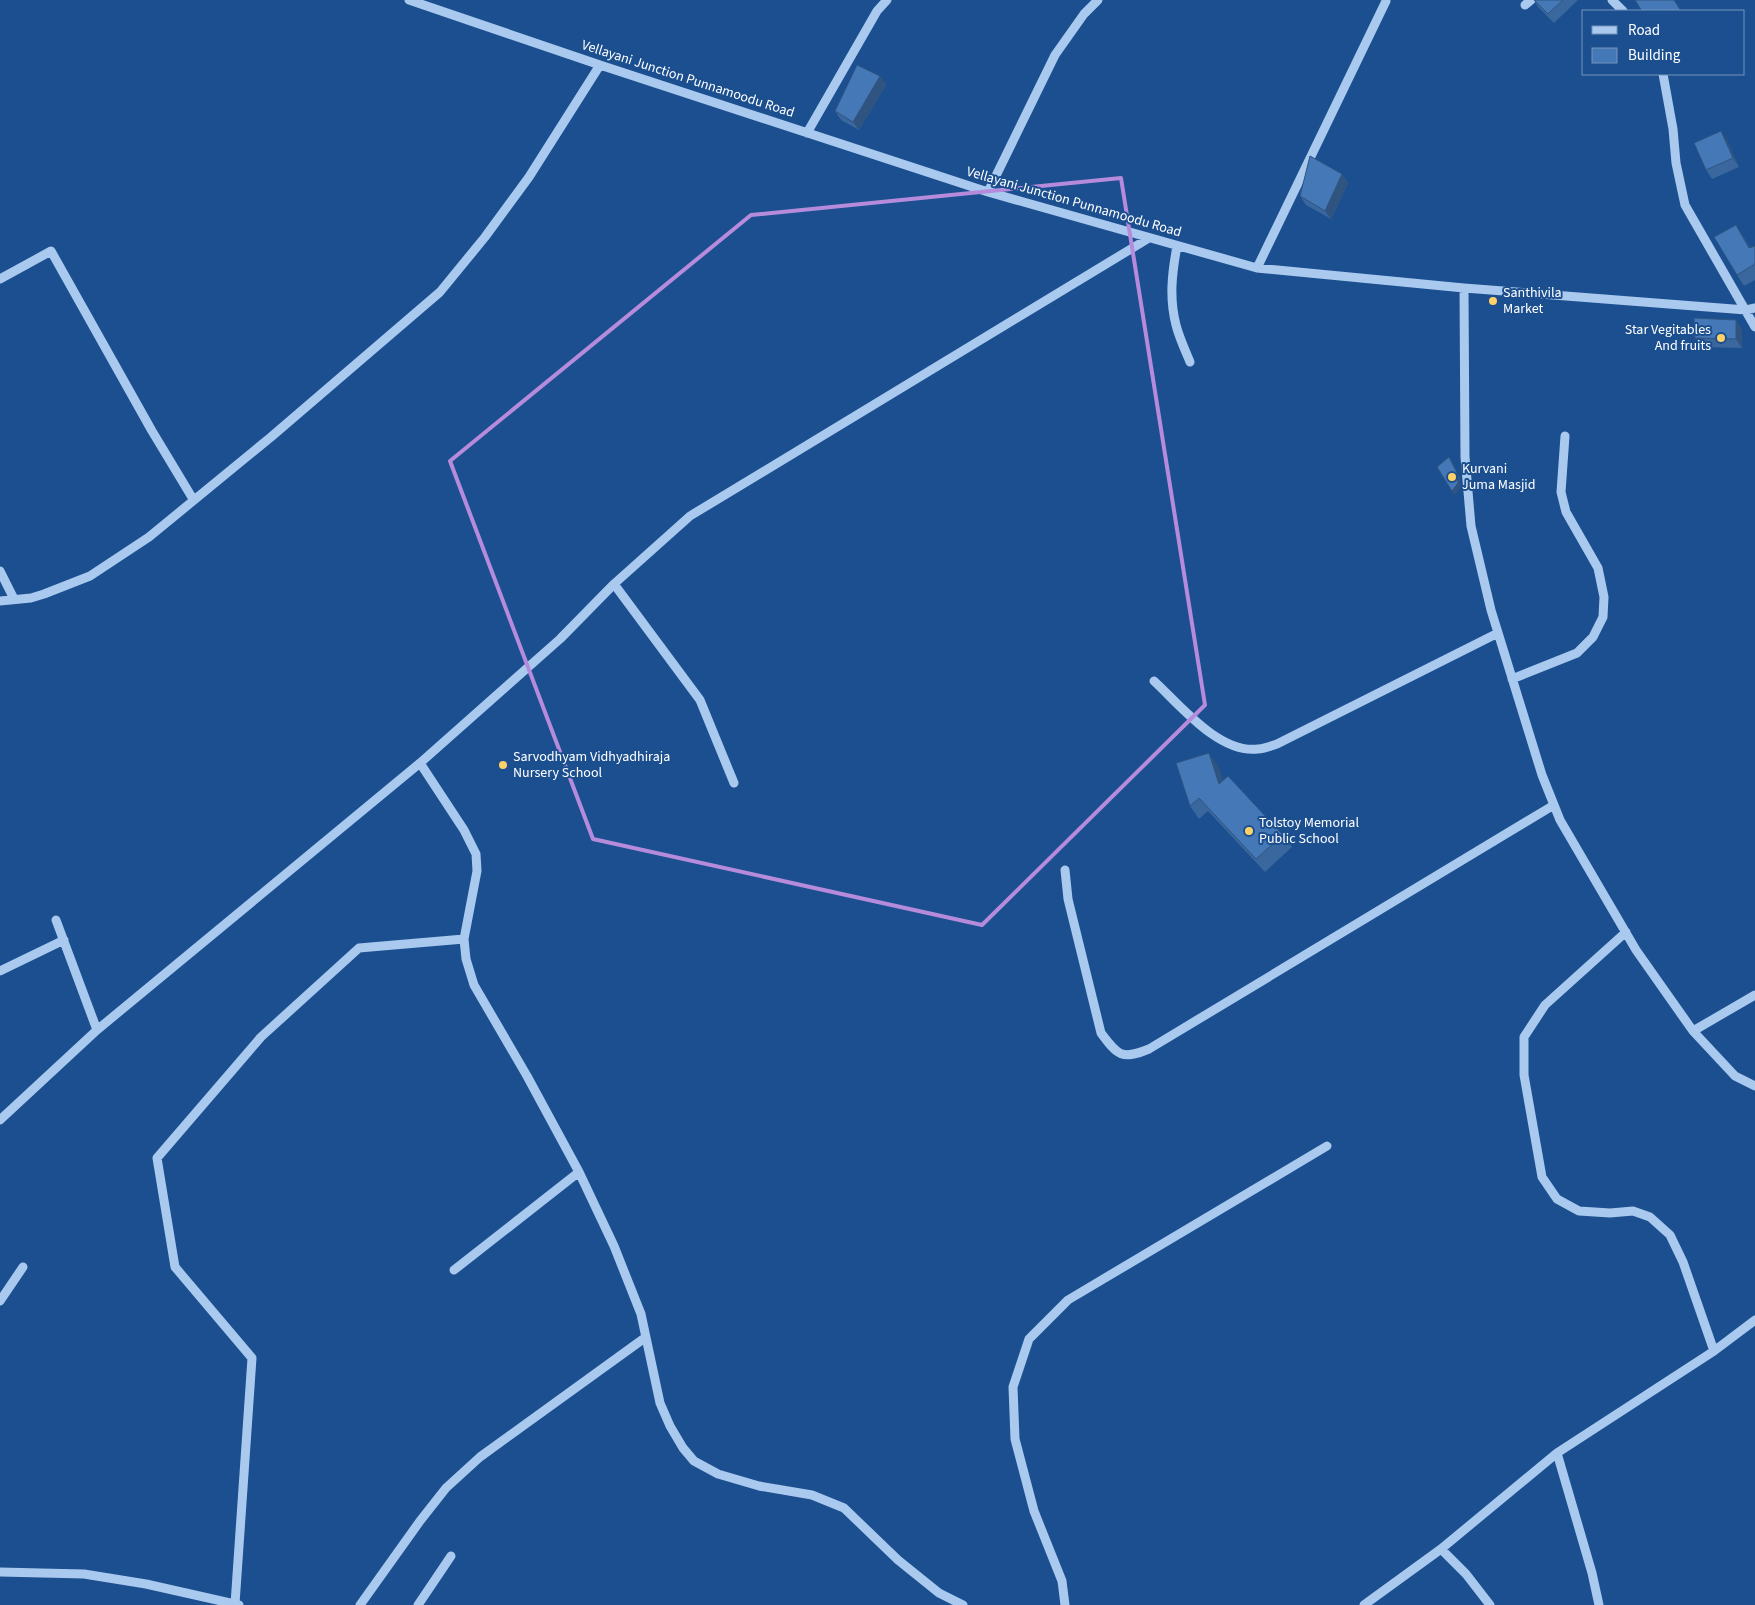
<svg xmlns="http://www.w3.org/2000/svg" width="1755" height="1605" viewBox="0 0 1755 1605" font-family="'Source Sans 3',sans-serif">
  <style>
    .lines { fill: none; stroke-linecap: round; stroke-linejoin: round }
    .minor { stroke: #a9c9ee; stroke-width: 9 }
    .wall { fill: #3a679d }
    .shaded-wall { fill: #305480 }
    .building { fill: #4478b7; stroke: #305480 }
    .marked { fill: none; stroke: #b68bdc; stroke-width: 4; stroke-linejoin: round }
    .poi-dot { fill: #ffd166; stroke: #1b4f8f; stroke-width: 2 }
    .labels { text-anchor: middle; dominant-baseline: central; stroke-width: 4; stroke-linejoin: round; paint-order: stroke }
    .street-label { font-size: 14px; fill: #fff; stroke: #1b4f8f }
    .poi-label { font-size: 14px; fill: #fff; stroke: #1b4f8f; text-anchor: start }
  </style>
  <rect width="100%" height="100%" fill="#1b4f8f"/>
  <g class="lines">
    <path class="minor" d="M409,0l191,65 388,127 269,76 207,20 282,22 9,-2
      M1612,0l11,11
      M1525,5l6,-5
      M1663,74l10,55 3,34 9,42 70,122
      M807,133l70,-122 10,-11
      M988,192l67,-137 29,-41 14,-14
      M1177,246c-5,27 -8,52 -1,79 3,12 9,25 14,37
      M1257,268l129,-267
      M0,279l51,-28 101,180 41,68
      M1464,288l1,169 6,69 20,84 51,165 18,45 76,130 57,81 42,45 20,10
      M0,571l14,28
      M614,584l86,116 34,83
      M0,601l31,-3 13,-4 46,-18 59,-39 122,-100 169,-145 45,-55 44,-60 71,-112
      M1512,679l65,-26 16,-16 10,-20 1,-20 -6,-29 -32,-56 -5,-20 4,-56
      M1154,681c26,24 65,73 104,68 6,0 13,-3 19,-5l221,-111
      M420,763l44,67 12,24 1,17 -13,68 2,20 8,26 53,91 52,96 35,74 27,68 19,89 10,23 13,22 11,13 24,13 41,12 53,9 32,13 54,52 41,33 24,12
      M1065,870l3,29 33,134c17,23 21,27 48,16l405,-244
      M56,920l41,110
      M1626,932l-81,73 -21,32v38l18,102 15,22 22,12 31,2 23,-2 17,6 20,18 13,27 31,89
      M0,971l64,-31
      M1693,1031l62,-36
      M0,1120l97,-90 323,-267 140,-124 54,-55 76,-68 459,-278
      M454,1270l125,-98
      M0,1301l23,-34
      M1557,1453l35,120 7,32
      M1441,1549l25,25 24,31
      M0,1572l84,2 62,10 93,21
      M235,1604l17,-246 -77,-91 -18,-109 104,-121 98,-89 105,-9
      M360,1605l60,-84 26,-33 34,-31 166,-120
      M418,1605l33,-49
      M1065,1605l-3,-24 -28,-70 -19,-72 -2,-52 16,-48 39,-39 259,-154
      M1364,1605l77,-56 116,-96 157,-102 41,-31"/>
  </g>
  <path class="wall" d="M1534,0h44l-24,23 -16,-16z
    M880,76l6,9 -27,45 -18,-10 -6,-9z
    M1727,140l12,27 -27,12 -6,-9z
    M1342,174l6,9 -17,36 -25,-14 -6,-9z
    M1743,236l7,11 5,-1v34l-11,6 -7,-11z
    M1742,329v19l-40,-1 -7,-9z
    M1218,766l5,15 60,54 9,12 -27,25 -57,-61 -9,8 -9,-13z"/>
  <path class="shaded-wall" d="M880,76l6,9 -27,45 -6,-8z
    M1721,131l6,9 12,27 -6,-9z
    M1342,174l6,9 -17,36 -6,-8z
    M1736,225l7,11 12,20 -6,-8z
    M1736,320l6,9v19l-6,-9z
    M1449,457l11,20 1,10 -6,8 -3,-4z
    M1209,753l9,13 10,31 -9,-13z"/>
  <path class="building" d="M1534,0h29l-15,14z
    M1635,0h39l7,11h-39z
    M857,65l23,11 -27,46 -18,-11z
    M1721,131l12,27 -27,12 -12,-27z
    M1310,156l32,18 -17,37 -25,-15z
    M1736,225l13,23 6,-2v18l-18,11 -23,-38z
    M1694,318l42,2v19l-41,-1z
    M1449,457l8,16 1,10 -6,8 -15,-24z
    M1209,753l10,31 9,-8 55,59 -27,24 -57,-61 -9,8 -14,-43z"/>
  <path class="marked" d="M1121,178l84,527 -223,220 -389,-86 -143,-378 301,-246z"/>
  <g class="poi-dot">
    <circle cx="1493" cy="301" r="5"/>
    <circle cx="1721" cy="338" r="5"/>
    <circle cx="1452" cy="477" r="5"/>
    <circle cx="503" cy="765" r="5"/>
    <circle cx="1249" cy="831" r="5"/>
  </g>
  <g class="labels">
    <g class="street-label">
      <text transform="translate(688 79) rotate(18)">Vellayani Junction Punnamoodu Road</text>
      <text transform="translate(1074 202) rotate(16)">Vellayani Junction Punnamoodu Road</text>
    </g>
    <g class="poi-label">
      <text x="1503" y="293">Santhivila<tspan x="1503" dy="16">Market</tspan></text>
      <text x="1711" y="330" text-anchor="end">Star Vegitables<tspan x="1711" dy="16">And fruits</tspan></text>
      <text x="1462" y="469">Kurvani<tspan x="1462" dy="16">Juma Masjid</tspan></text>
      <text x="513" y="757">Sarvodhyam Vidhyadhiraja<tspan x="513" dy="16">Nursery School</tspan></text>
      <text x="1259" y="823">Tolstoy Memorial<tspan x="1259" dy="16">Public School</tspan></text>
    </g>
  </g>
  <rect x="1582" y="10" width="162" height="65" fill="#1b4f8f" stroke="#7695bc"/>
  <rect x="1592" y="26" width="25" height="8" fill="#a9c9ee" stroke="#7695bc"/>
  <text x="1628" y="35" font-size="15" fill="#ffffff">Road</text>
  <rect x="1592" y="48" width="25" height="15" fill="#4478b7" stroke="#7695bc"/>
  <text x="1628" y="60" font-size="15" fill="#ffffff">Building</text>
</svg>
